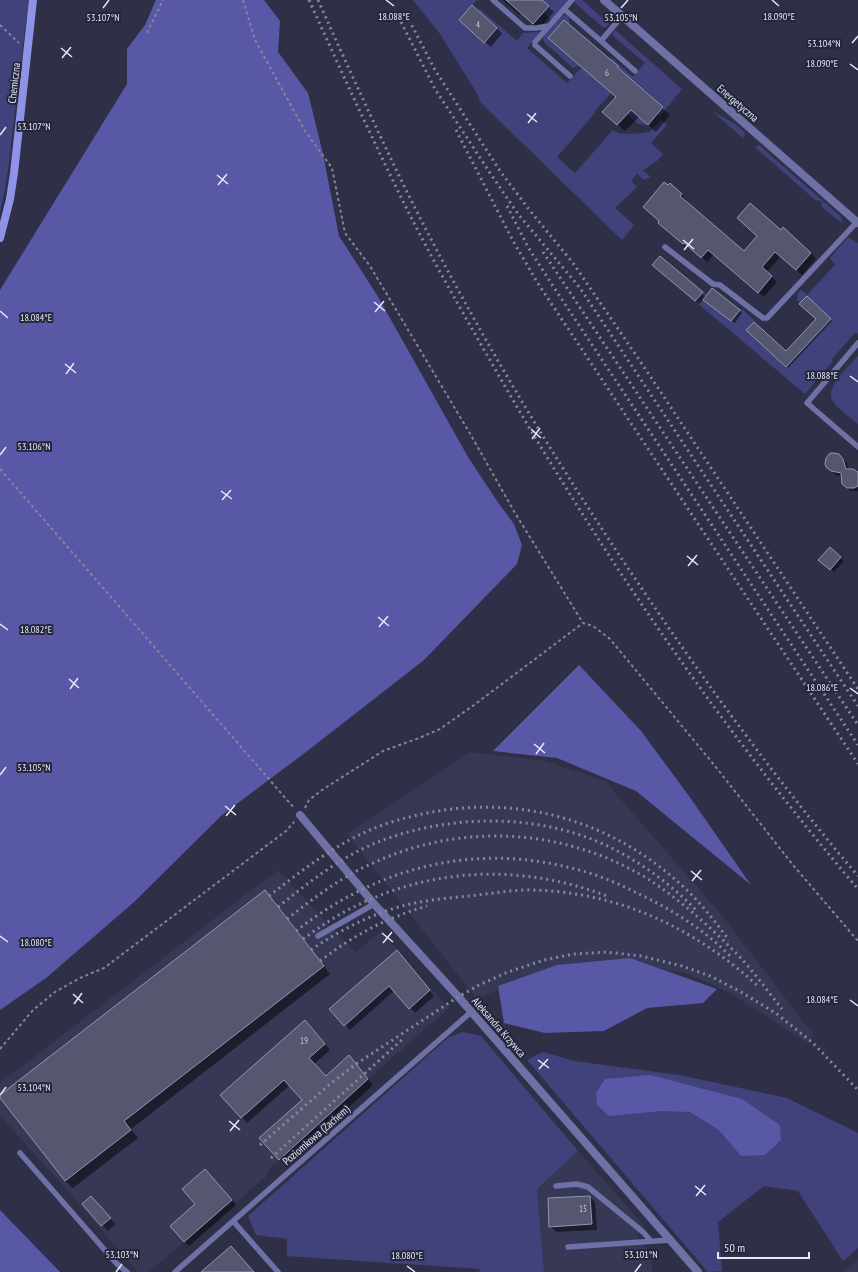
<svg xmlns="http://www.w3.org/2000/svg" width="858" height="1272" viewBox="0 0 858 1272" font-family="'PT Sans Narrow',sans-serif">
  <style>
    .built { fill: #363855 }
    .green { fill: #41427b }
    .forest { fill: #5858a7 }
    .shadow { fill: #0007 }
    .building { fill: #555770; stroke: #9396b1 }
    .lines { fill: none; stroke-linecap: round; stroke-linejoin: round }
    .path { stroke: #838598; stroke-width: 2; stroke-dasharray: 3 3; stroke-linecap: butt }
    .lane { stroke: #6e71a6; stroke-width: 5.5 }
    .street { stroke: #6e71a6; stroke-width: 8 }
    .secondary { stroke: #8f93e8; stroke-width: 8 }
    .rail { stroke: #86889b; stroke-width: 3; stroke-dasharray: 2 4; stroke-linecap: butt }
    .ticks { fill: none; stroke: #e6e8f6; stroke-width: 1.5 }
    .labels { text-anchor: middle; dominant-baseline: central; stroke-width: 4; stroke-linejoin: round; paint-order: stroke }
    .number-label { font-size: 9px; fill: #c2c4d4 }
    .street-label { font-size: 11px; fill: #e6e8f6; stroke: #25263c }
    .ticks-label { font-size: 10px; text-anchor: middle; fill: #e6e8f6; stroke: #25263c; stroke-width: 4; stroke-linejoin: round; paint-order: stroke }
  </style>
  <rect width="100%" height="100%" fill="#2f3047"/>
  <path class="built" d="M470,752l75,9 60,20 119,137 90,118 -8,6 -76,-49 -42,-19 -59,-12 -105,16 -47,21 -130,-165z
    M278,870l77,83 26,-22 30,36 38,41 -81,71 -89,81 -10,9 -2,6 -30,27 -5,-2 -83,72h-11l-65,-75 -73,-81v-33z
    M578,1151l66,75 -7,11 14,17 1,18h-108l-7,-83z
    M858,1260v12h-16z"/>
  <path class="green" d="M0,0h29c-6,42 -10,85 -16,127 -3,29 -6,57 -13,85z
    M413,0h64l-18,20 25,22 13,-14 -19,-17 2,-2 37,32 6,-8 16,-1v1l-12,15 40,35 12,-13 4,-2 28,25 -17,19 1,1 -38,44 18,16 38,-43c9,7 26,3 37,2l11,-12 6,5 -16,18 12,11 -6,7 -14,9 8,7 -7,3 -7,-6 -6,7 6,6 -22,21 19,17 -12,15 -142,-138 -2,-7 -38,-61z
    M542,0h27l-17,20 -8,-7 5,-7z
    M575,0h7l27,24 -3,3 -2,1 -29,-25z
    M564,15l4,1 1,5 1,1 -1,2 -5,-4 -16,18 32,28 -7,2 -29,-26 -1,-3 1,-3 17,-20z
    M615,30l67,59 -22,27 -3,-2 6,-7 -13,-12 -6,-6 -1,1 -26,-23 -6,-7 1,-2 21,19 12,-14 -33,-28z
    M626,106l22,19 -10,-1 -15,-14z
    M712,111c8,5 31,15 33,24l-2,3z
    M759,145l80,70 3,4 1,5 -20,-16 -2,-3 1,-3 -3,-2 -2,1 -3,-2 -59,-52z
    M848,237l10,6v90l-1,1 -2,-1 -23,26 1,2 -28,33 -110,-93 8,-9 3,3 -3,5 28,21 9,-11 2,-1 13,12 -9,9 40,37 45,-48 -29,-18 -3,2 -2,-4 1,-6 3,-3 6,5 28,-30 -5,-7z
    M858,356v68c-8,-7 -18,-13 -24,-21 -12,-14 15,-37 24,-47z
    M463,1032l18,4 97,115 -41,38 7,83h-64l-1,-3 -192,-13v-17l-31,-4 -8,-19 201,-179z
    M543,1052l31,9 105,14 108,23 71,35v115l-15,13 -45,-70 -34,-5 -46,36 4,49 -14,1 -181,-212z"/>
  <path class="forest" d="M156,0h108l16,21 -2,31 30,41 15,61 16,82 38,59 91,162 29,44 17,23 8,21 -5,19 -93,96 -118,92 -84,63 -89,88 -87,75 -46,32v-720l127,-206v-35l18,-24z
    M579,665l62,66 48,65 62,89 -115,-94 -79,-33 -64,-7z
    M630,958l87,31 -14,14 -56,5 -43,23 -59,2 -41,-10 -6,-37 59,-21z
    M650,1075l92,24 38,26 1,15 -16,15 -24,1 -22,-26 -29,-18 -28,-1 -53,5 -12,-11 -1,-12 9,-14z
    M0,1210l60,62h-60z"/>
  <path class="shadow" d="M503,0h38l13,12 -15,17 -17,-15 -2,1z
    M564,21l53,46 7,8 46,40 -14,17 -17,-15 -14,14 -14,-12 6,-22z
    M466,26l31,2 5,6 -11,13z
    M681,195l6,5 -2,2 59,50 37,-21 30,22 5,6 -14,16 -21,-19 -14,16 10,10 -13,15 -50,-43 -7,8 -17,-15 -1,2 -24,-21 -5,-6 -10,-9z
    M657,269l45,24 4,4 33,13 3,3 -7,10 -31,-24 -5,5z
    M807,298l25,23 -44,47 -40,-38 38,23 31,-34z
    M839,455l8,8 1,7 10,4v17h-6l-3,-1 -4,-4 -3,-10 -6,-1 -5,-4z
    M840,558l4,3 -10,11 -11,-9z
    M265,892l8,7 57,75 -199,155 7,9 -65,50 -8,-7z
    M402,956l32,40 -19,17 -20,-23 -45,40 -5,-5z
    M310,1027l20,23 -16,14 12,13 23,-21 24,29 -88,80 -25,-27 43,-38 -13,-15 -43,38 -25,-28z
    M210,1175l26,30 -47,41 -5,-5 12,-37z
    M590,1197l5,5 2,28 -41,2 -6,-6z
    M97,1203l18,21 -7,7 -25,-27z"/>
  <path class="building" d="M506,0h36l7,6 -16,18z
    M472,5l25,23 -13,15 -25,-23z
    M564,20l54,46 -1,1 46,40 -15,18 -17,-15 -14,15 -15,-13 14,-15 -68,-59z
    M664,182l4,3 2,-2 12,11 -2,2 64,55 13,-15 -20,-18 13,-15 31,27 2,-3 28,26 -15,17 -21,-18 -13,15 10,9 -14,17 -50,-43 -7,8 -17,-15 -1,1 -25,-21 1,-2 -16,-14z
    M660,256l43,36 -8,9 -43,-36z
    M712,288l28,22 -9,11 -28,-21z
    M807,296l24,23 -45,48 -40,-37 8,-8 32,29 30,-32 -17,-15z
    M830,453h3l6,1 4,5 3,10h7l5,3v14l-4,2h-7l-5,-4 -1,-11 -10,-2 -5,-4 -1,-3 1,-6z
    M830,547l11,10 -11,13 -12,-10z
    M265,890l59,76 -200,155 7,9 -66,51 -65,-83v-3z
    M397,950l33,40 -21,19 -20,-23 -45,40 -15,-17z
    M305,1020l20,24 -16,14 17,18 23,-21 19,24 -89,81 -20,-22 43,-38 -18,-20 -43,38 -21,-23z
    M205,1169l27,31 -48,42 -14,-16 25,-22 -13,-15z
    M91,1196l20,22 -10,8 -19,-22z
    M590,1196l2,28 -43,3 -1,-29z
    M231,1246l23,26h-53z"/>
  <g class="lines">
    <path class="path" d="M243,0l12,40 50,91 27,37 13,65 25,33 102,171 43,76 68,110 10,3 17,13 105,127 78,99 65,76
      M0,25l19,18
      M147,33l16,-33
      M0,469l294,339
      M305,808l4,-8 13,-10 61,-39 36,-13 21,-9 34,-24 109,-82
      M0,1049l33,-39 22,-18 25,-14 24,-10 182,-137 8,-9"/>
    <path class="lane" d="M493,0l32,28h11l13,-2 23,-26
      M564,9l37,32 21,-25
      M549,26l-14,16v3l35,31
      M601,41l34,30
      M665,247l48,37 7,1 43,33h4l90,-96
      M858,343l-51,60 51,44
      M318,936l56,-32
      M20,1153l97,111 10,8
      M556,1186l21,-2 11,3 55,45 8,9
      M233,1221l45,51
      M568,1247l102,-7
      M175,1272l296,-260"/>
    <path class="street" d="M604,0l254,223
      M300,815l75,90 80,88 243,279"/>
    <path class="secondary" d="M0,238l10,-39 4,-26 19,-173"/>
    <path class="rail" d="M309,0c29,64 58,128 89,191 28,58 61,115 93,171 106,186 228,364 367,527
      M318,0c28,63 57,126 87,188 67,135 145,265 229,389 70,104 143,204 224,299
      M409,20l26,50 65,101 31,41 42,51 65,95 220,331
      M401,22l34,67 53,81 30,44 62,74 278,418
      M456,130l56,109 25,43 321,482
      M507,206l21,41 23,36 307,462
      M543,252l315,473
      M269,896c32,-25 64,-50 101,-66 16,-7 34,-12 52,-16 92,-20 184,4 255,67 20,17 36,38 52,59
      M278,907c30,-24 60,-48 95,-63 65,-27 144,-31 210,-8 43,15 83,43 115,76
      M287,919c27,-21 54,-42 86,-56 88,-41 192,-35 275,16 31,20 60,46 86,72 17,17 32,38 48,58
      M296,931c82,-64 178,-89 279,-62 21,5 42,14 62,24 34,16 67,36 94,64
      M303,939c14,-10 28,-20 43,-28 82,-44 174,-48 261,-15
      M311,950c29,-20 60,-36 95,-45 20,-5 42,-7 63,-9 20,-2 39,-6 60,-6 88,1 166,38 230,97
      M320,961c34,-26 66,-43 107,-55
      M260,1145l69,-60 27,-21 102,-67 21,-12 29,-13 36,-12 30,-6 32,-2 35,4 41,10 28,10 31,16 36,22 36,29 45,47
      M271,1158l133,-120"/>
  </g>
  <path class="ticks" d="M386,0l8,6M772,0l7,6M103,8l6,-8M621,8l7,-8M852,43l6,-7M61,48l11,9M62,58l9,-11M850,64l8,6M527,114l10,8M528,123l8,-10M0,135l6,-8M217,175l11,9M218,185l9,-11M683,240l11,9M684,250l9,-11M374,302l11,9M0,311l8,7M375,312l9,-11M65,364l11,9M66,374l8,-11M850,376l8,6M531,429l10,9M532,439l8,-11M0,455l6,-8M221,491l11,8M222,500l9,-10M687,556l11,9M688,566l9,-11M378,617l11,9M0,624l8,6M379,627l9,-11M69,679l10,9M850,688l8,6M70,689l8,-11M534,744l11,9M536,754l8,-11M0,775l6,-8M225,806l11,9M226,816l9,-11M691,871l11,9M692,881l9,-11M382,933l11,9M0,936l8,6M383,943l9,-11M73,994l10,9M850,1000l8,6M74,1004l8,-11M538,1060l11,8M539,1069l9,-10M0,1095l6,-8M229,1121l11,9M230,1131l9,-11M695,1186l11,9M696,1196l9,-11M407,1266l8,6M116,1272l6,-8M635,1272l6,-8"/>
  <g class="labels">
    <g class="number-label">
      <text x="478" y="24">4</text>
      <text x="607" y="72">6</text>
      <text x="304" y="1040">19</text>
      <text x="583" y="1208">15</text>
    </g>
    <g class="street-label">
      <text transform="translate(14 83) rotate(-84)">Chemiczna</text>
      <text transform="translate(738 103) rotate(41)">Energetyczna</text>
      <text transform="translate(499 1027) rotate(49)">Aleksandra Krzywca</text>
      <text transform="translate(316 1135) rotate(-41)">Poziomkowa (Zachem)</text>
    </g>
  </g>
  <g class="ticks-label">
    <text x="394" y="20">18.088°E</text>
    <text x="779" y="20">18.090°E</text>
    <text x="103" y="21">53.107°N</text>
    <text x="621" y="21">53.105°N</text>
    <text x="824" y="47">53.104°N</text>
    <text x="822" y="67">18.090°E</text>
    <text x="34" y="130">53.107°N</text>
    <text x="36" y="321">18.084°E</text>
    <text x="822" y="379">18.088°E</text>
    <text x="34" y="450">53.106°N</text>
    <text x="36" y="633">18.082°E</text>
    <text x="822" y="691">18.086°E</text>
    <text x="34" y="771">53.105°N</text>
    <text x="36" y="946">18.080°E</text>
    <text x="822" y="1003">18.084°E</text>
    <text x="34" y="1091">53.104°N</text>
    <text x="122" y="1258">53.103°N</text>
    <text x="641" y="1258">53.101°N</text>
    <text x="407" y="1259">18.080°E</text>
  </g>
  <path d="M718 1252v6h91v-6" fill="none" stroke="#e6e8f6" stroke-width="2"/>
  <text x="724" y="1252" font-size="12" fill="#e6e8f6" stroke="#25263c" stroke-width="3" paint-order="stroke">50 m</text>
</svg>
